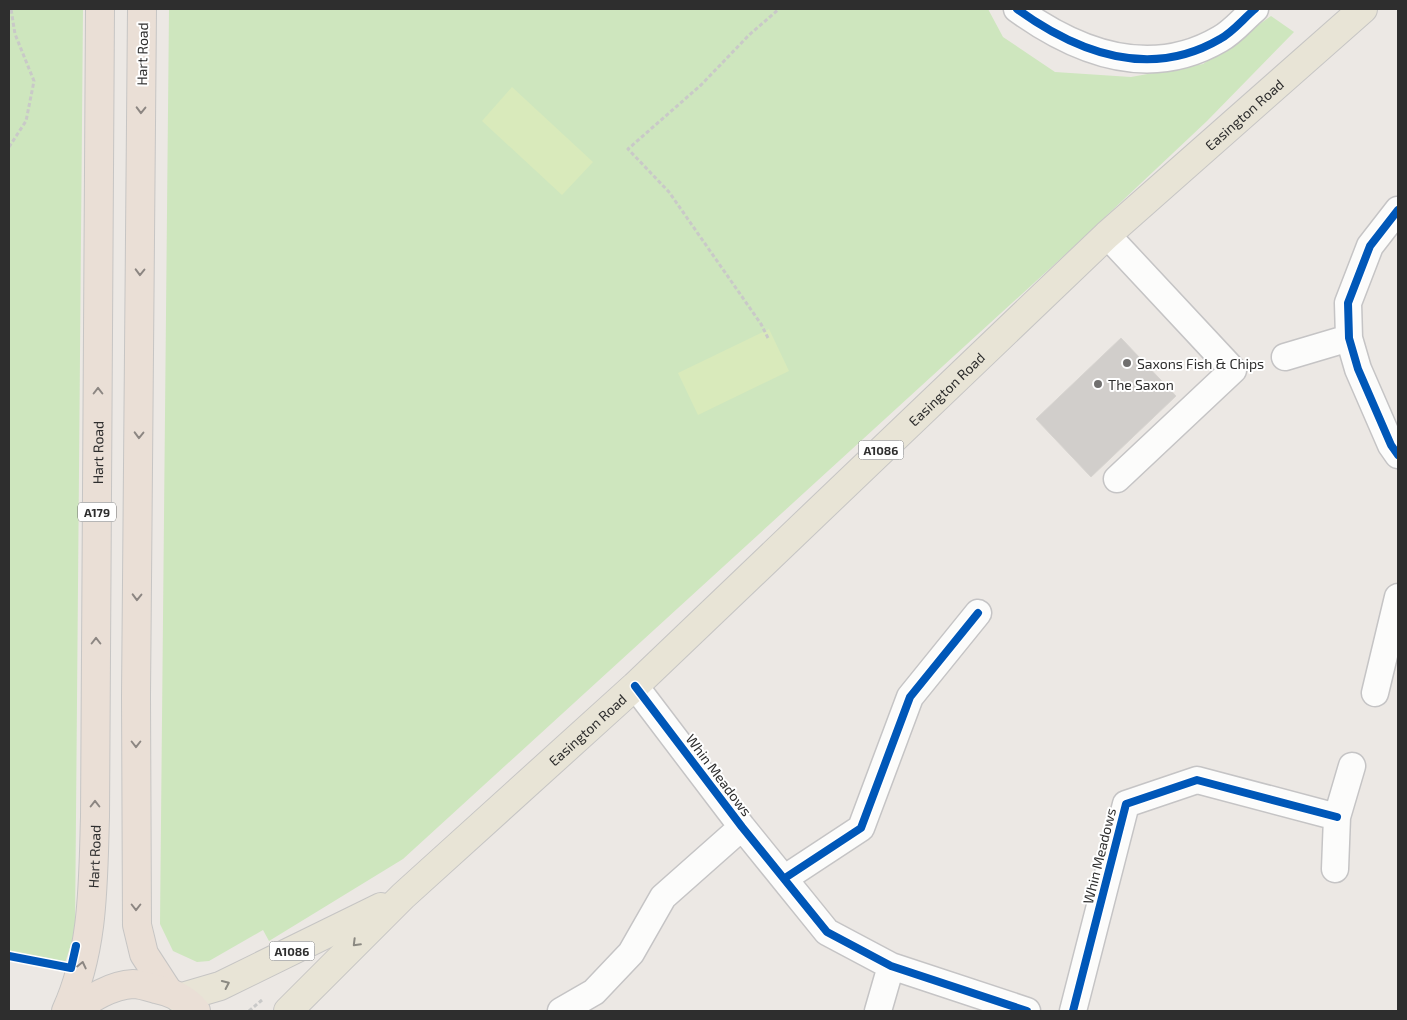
<svg xmlns="http://www.w3.org/2000/svg" width="1407" height="1020" viewBox="0 0 1407 1020" font-family="'Exo 2',sans-serif">
  <style>
    .green { fill: #cee6be }
    .pitch { fill: #d9eabb }
    .building { fill: #d1cecb; stroke: #d7d4d0 }
    .lines { fill: none; stroke-linecap: round; stroke-linejoin: round }
    .minor-casing { stroke: #c5c4c5; stroke-width: 29 }
    .major-casing { stroke: #c6c5c4; stroke-width: 30 }
    .highway-casing { stroke: #c6c5c4; stroke-width: 30 }
    .path { stroke: #c9c9c8; stroke-width: 3; stroke-dasharray: 4 2.5; stroke-linecap: butt }
    .minor { stroke: #fcfcfb; stroke-width: 26 }
    .major { stroke: #e8e4d6; stroke-width: 28 }
    .highway { stroke: #eadfd6; stroke-width: 28 }
    .cycleway-casing { stroke: #fff; stroke-width: 11 }
    .cycleway { stroke: #0057b8; stroke-width: 8 }
    .oneway { stroke: #8c8682 }
    .oneway2 { stroke: #8b8982 }
    .poi-dot { fill: #706f6e; stroke: #fff; stroke-width: 2 }
    .labels { text-anchor: middle; dominant-baseline: central; stroke-width: 4; stroke-linejoin: round; paint-order: stroke }
    .shield { fill: #fff; stroke: #6d6d6d; stroke-width: 1 }
    .shield-label { font-size: 12px; font-weight: bold; fill: #2e2e2e }
    .street-label { font-size: 14px; fill: #2e2e2e; stroke: #fff }
    .poi-label { font-size: 14px; fill: #2e2e2e; stroke: #fff; text-anchor: start }
  </style>
  <rect width="100%" height="100%" fill="#ece8e4"/>
  <path class="green" d="M9,9h74l-8,923 -11,34 -55,-10z
    M169,9h819l15,28 52,35 76,5 72,-13 68,-48 23,16 -87,89 -138,130 -666,608 -134,82 -6,-11 -54,31 -12,1 -24,-11 -13,-27z"/>
  <path class="pitch" d="M512,87l81,75 -31,33 -80,-74z
    M769,329l20,42 -91,44 -20,-42z"/>
  <path class="building" d="M1121,338l55,58 -85,81 -55,-58z"/>
  <g class="lines">
    <g class="minor-casing">
      <path id="minor" d="M1017,9c61,44 133,71 203,30 13,-7 24,-21 35,-30
        M1398,210l-28,36 -22,57 1,35 9,31 33,76 7,10
        M1107,235l126,135 -116,109
        M1285,357l64,-19
        M635,686l107,141 85,105 64,34 136,45
        M1375,693l23,-96
        M1335,869l2,-52 15,-51
        M785,878l76,-50 49,-131 68,-84
        M561,1011l33,-19 37,-39 32,-56 79,-70
        M878,1011l13,-45
        M1073,1011l53,-207 71,-24 140,37"/>
    </g>
    <g class="major-casing">
      <g id="major">
        <path d="M179,998l41,-12 161,-79"/>
        <path id="s1" d="M288,1011l115,-115 232,-210 472,-451 256,-226"/>
      </g>
    </g>
    <g class="highway-casing">
      <g id="highway">
        <path d="M142,9l-6,687 1,229 7,29 24,37"/>
        <path id="s2" d="M66,1011c28,-61 27,-128 29,-194l5,-808"/>
        <path d="M73,1011c17,-12 38,-26 60,-27 7,0 16,3 23,5 15,3 30,10 40,22"/>
      </g>
    </g>
    <path class="path" d="M9,147l17,-26 8,-40 -19,-47 -4,-25
      M768,338l-7,-14 -92,-132 -41,-43 73,-64 48,-50 30,-26
      M249,1011l13,-11"/>
    <use href="#minor" class="minor"/>
    <use href="#major" class="major"/>
    <use href="#highway" class="highway"/>
    <g class="cycleway-casing">
      <path id="cycleway" d="M1017,9c61,44 133,71 203,30 13,-7 24,-21 35,-30
        M1398,210l-28,36 -22,57 1,35 9,31 33,76 7,10
        M635,686l107,141 85,105 64,34 136,45
        M785,878l76,-50 49,-131 68,-84
        M9,956l62,12 5,-22
        M1073,1011l53,-207 71,-24 140,37"/>
    </g>
    <use href="#cycleway" class="cycleway"/>
  </g>
  <defs><path id="oneway-chevron" d="M-2-3.5L2.5 0L-2 3.5" fill="none" stroke-width="1.6" stroke-linecap="round" stroke-linejoin="round" transform="scale(1.25)"/></defs>
  <g class="oneway">
    <use href="#oneway-chevron" transform="translate(141 110) rotate(91)"/>
    <use href="#oneway-chevron" transform="translate(140 272) rotate(91)"/>
    <use href="#oneway-chevron" transform="translate(98 391) rotate(-90)"/>
    <use href="#oneway-chevron" transform="translate(139 435) rotate(91)"/>
    <use href="#oneway-chevron" transform="translate(137 597) rotate(91)"/>
    <use href="#oneway-chevron" transform="translate(96 641) rotate(-90)"/>
    <use href="#oneway-chevron" transform="translate(136 744) rotate(90)"/>
    <use href="#oneway-chevron" transform="translate(95 804) rotate(-90)"/>
    <use href="#oneway-chevron" transform="translate(136 907) rotate(90)"/>
    <use href="#oneway-chevron" transform="translate(82 965) rotate(-77)"/>
  </g>
  <g class="oneway2">
    <use href="#oneway-chevron" transform="translate(356 943) rotate(135)"/>
    <use href="#oneway-chevron" transform="translate(226 984) rotate(-25)"/>
  </g>
  <g class="poi-dot">
    <circle cx="1127" cy="363" r="5"/>
    <circle cx="1098" cy="384" r="5"/>
  </g>
  <g class="labels">
    <g class="shield">
      <rect x="858.5" y="440.5" width="45" height="19" rx="4"/>
      <rect x="78" y="502.5" width="38" height="19" rx="4"/>
      <rect x="269.5" y="941.5" width="45" height="19" rx="4"/>
    </g>
    <g class="shield-label">
      <text x="881" y="450">A1086</text>
      <text x="97" y="512">A179</text>
      <text x="292" y="951">A1086</text>
    </g>
    <g class="street-label">
      <text transform="translate(142 54) rotate(-89)">Hart Road</text>
      <text stroke="none"><textPath href="#s1" startOffset="1311">Easington Road</textPath></text>
      <text stroke="none"><textPath href="#s1" startOffset="906">Easington Road</textPath></text>
      <text stroke="none"><textPath href="#s2" startOffset="562">Hart Road</textPath></text>
      <text stroke="none"><textPath href="#s1" startOffset="411">Easington Road</textPath></text>
      <text transform="translate(719 775) rotate(53)">Whin Meadows</text>
      <text transform="translate(1099 856) rotate(-76)">Whin Meadows</text>
      <text stroke="none"><textPath href="#s2" startOffset="158">Hart Road</textPath></text>
    </g>
    <g class="poi-label">
      <text x="1137" y="363">Saxons Fish &amp; Chips</text>
      <text x="1108" y="384">The Saxon</text>
    </g>
  </g>
  <rect width="1407" height="1020" fill="none" stroke="#2e2e2e" stroke-width="20"/>
</svg>
